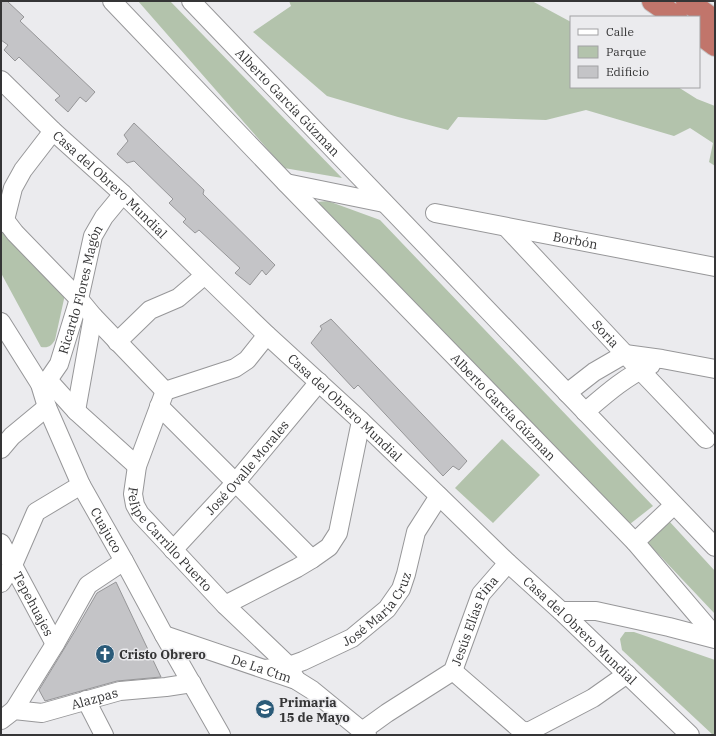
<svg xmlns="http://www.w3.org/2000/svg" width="716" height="736" viewBox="0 0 716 736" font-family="'IBM Plex Serif',serif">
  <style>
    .green { fill: #b3c3ac }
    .building { fill: #c4c4c7; stroke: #969698 }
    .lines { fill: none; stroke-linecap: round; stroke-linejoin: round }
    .minor-casing { stroke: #979799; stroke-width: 20 }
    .highway-casing { stroke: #c6c6c7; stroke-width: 24 }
    .minor { stroke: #fff; stroke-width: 18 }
    .highway { stroke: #c1756b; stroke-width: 22 }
    .labels { text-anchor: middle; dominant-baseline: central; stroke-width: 3; stroke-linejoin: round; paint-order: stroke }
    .street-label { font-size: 13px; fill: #353536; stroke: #ebebee }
    .poi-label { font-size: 13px; font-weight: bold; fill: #353536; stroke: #ebebee; text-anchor: start }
  </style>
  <rect width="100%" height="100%" fill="#ebebee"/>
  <path class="green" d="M138,1h32l172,177 -58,-10z
    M289,1h243l39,21v65h107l19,12 18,7v60l-6,-4 4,-19 -23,-15 -16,8 -88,-26 -40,10 -88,-3 -10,13 -50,-13 -71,-21 -74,-64 38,-26z
    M328,201l52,19 273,286 -23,18 -314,-322z
    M7,230l59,60 -11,50c-4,6 -6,8 -14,7l-40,-74v-40z
    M502,439l38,36 -47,48 -38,-35z
    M669,521l46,50v43l-69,-73z
    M625,632h9l81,28v75h-2l-91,-85 -2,-11z"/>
  <path class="building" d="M1,1h6l17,16 -4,4 75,71 -9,10 -6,-5 -12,15 -13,-12 5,-4 -41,-39 -4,4 -11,-11 4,-5 -7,-5z
    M134,123l70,67 -1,4 72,71 -9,10 -4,-5 -12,15 -15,-12 5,-5 -41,-38 -4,3 -12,-11 3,-3 -17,-16 4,-4 -39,-38 -7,2 -10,-9 11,-13 -4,-6z
    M331,319l136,142 -8,9 -6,-4 -10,10 -85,-91 -4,4 -43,-46 11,-14 -2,-3z
    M116,582l45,95 -44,4 -72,20 -6,-11 36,-59 22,-38z"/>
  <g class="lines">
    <g class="minor-casing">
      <g id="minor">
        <path id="s1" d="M112,1l174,182 349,359 80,94"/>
        <path id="s2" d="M191,1l524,546"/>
        <path id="s3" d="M1,80l52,51 70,63 82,81 62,60 94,86 78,75 69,67 53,48 129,124"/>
        <path d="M286,183l98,20"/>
        <path id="s4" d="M435,213l280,54"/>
        <path d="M5,220l10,13 64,66 14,17 72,75"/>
        <path d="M1,223l4,-3 8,-32 10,-18 30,-39"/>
        <path id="s5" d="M506,227l134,143 66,69"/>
        <path id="s6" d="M1,322l39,62 7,23 34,78 43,76 40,74 57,100"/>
        <path id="s7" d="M267,335l-20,25 -12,8 -70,23 -28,75 -4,28 2,11 5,9 85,91 64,61 7,14"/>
        <path d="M117,342l33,-32 28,-12 27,-23"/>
        <path d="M48,380l28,31 61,55"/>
        <path id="s8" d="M40,384l8,-4 11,-16 20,-65 14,-63 11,-19 19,-23"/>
        <path d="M567,393l27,-21 31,-18 37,5 53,10"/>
        <path d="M159,406l153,153"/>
        <path d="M76,411l17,-95"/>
        <path d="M585,412c21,-18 40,-35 66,-47"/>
        <path d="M1,449l11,-13 35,-29"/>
        <path d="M635,542l39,-37"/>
        <path id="s9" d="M1,543l54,101"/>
        <path id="s10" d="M173,550l63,-68 83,-100"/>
        <path d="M1,583l12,-18 23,-53 45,-27"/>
        <path d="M225,605l72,-37 15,-9 17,-12 9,-14 23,-112"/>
        <path d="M561,611h35l73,16 46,12"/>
        <path id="s11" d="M164,635l132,45 16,10 55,45"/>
        <path id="s12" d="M265,669l24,-3 14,-5 49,-23 35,-29 14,-20 5,-15 10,-42 23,-36"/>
        <path d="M453,671l68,59 7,2"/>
        <path d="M86,700l18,35"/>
        <path d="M14,710l41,-66 33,-59 36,-24"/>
        <path id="s13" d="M1,720l13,-10 28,3 78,-22 46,-4 26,-4"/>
        <path id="s14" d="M362,731l25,-18 66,-42 28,-77 27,-31"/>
        <path d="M526,735l2,-3 65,-34 34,-24"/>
      </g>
    </g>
    <g class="highway-casing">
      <path id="highway" d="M653,1l23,16
        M687,1l28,20
        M699,33l16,12"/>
    </g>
    <use href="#minor" class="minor"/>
    <use href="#highway" class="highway"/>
  </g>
  <defs>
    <g id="church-disc" transform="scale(1)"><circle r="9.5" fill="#2b5b79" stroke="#ebebee"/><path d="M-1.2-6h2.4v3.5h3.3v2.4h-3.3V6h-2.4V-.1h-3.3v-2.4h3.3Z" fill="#fff"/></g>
    <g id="school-disc" transform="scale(1)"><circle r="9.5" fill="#2b5b79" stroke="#ebebee"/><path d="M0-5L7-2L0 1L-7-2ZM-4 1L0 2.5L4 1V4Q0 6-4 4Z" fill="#fff"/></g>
  </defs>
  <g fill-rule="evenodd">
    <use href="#church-disc" x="105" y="654"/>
    <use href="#school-disc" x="265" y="709"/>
  </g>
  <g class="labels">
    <g class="street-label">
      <text stroke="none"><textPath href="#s2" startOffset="140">Alberto García Gúzman</textPath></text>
      <text stroke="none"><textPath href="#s3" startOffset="151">Casa del Obrero Mundial</textPath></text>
      <text stroke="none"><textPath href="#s4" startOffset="143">Borbón</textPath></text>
      <text stroke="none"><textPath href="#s8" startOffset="106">Ricardo Flores Magón</textPath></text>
      <text stroke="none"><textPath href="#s5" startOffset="146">Soria</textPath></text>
      <text stroke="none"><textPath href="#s1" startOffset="564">Alberto García Gúzman</textPath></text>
      <text stroke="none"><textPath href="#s3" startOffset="475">Casa del Obrero Mundial</textPath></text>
      <text stroke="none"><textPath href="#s10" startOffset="111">José Ovalle Morales</textPath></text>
      <text stroke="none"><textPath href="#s6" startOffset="234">Cuajuco</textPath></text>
      <text stroke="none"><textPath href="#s7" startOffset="287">Felipe Carrillo Puerto</textPath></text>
      <text stroke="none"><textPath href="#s9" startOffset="69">Tepehuajes</textPath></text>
      <text stroke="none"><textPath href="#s12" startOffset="132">José María Cruz</textPath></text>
      <text stroke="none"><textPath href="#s14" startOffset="164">Jesús Elías Piña</textPath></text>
      <text stroke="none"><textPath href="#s3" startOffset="799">Casa del Obrero Mundial</textPath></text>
      <text stroke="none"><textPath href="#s11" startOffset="103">De La Ctm</textPath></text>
      <text stroke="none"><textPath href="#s13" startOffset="99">Alazpas</textPath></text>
    </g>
    <g class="poi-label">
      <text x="119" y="654">Cristo Obrero</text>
      <text x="279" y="702">Primaria<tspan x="279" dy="15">15 de Mayo</tspan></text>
    </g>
  </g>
  <rect width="716" height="736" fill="none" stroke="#353536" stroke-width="4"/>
  <rect x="570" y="16" width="130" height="72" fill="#ebebee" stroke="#a2a2a4"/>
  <rect x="578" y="29" width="20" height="6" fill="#ffffff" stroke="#a2a2a4"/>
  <text x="606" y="36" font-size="12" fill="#353536">Calle</text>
  <rect x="578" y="46" width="20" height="12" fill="#b3c3ac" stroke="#a2a2a4"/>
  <text x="606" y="56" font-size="12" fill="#353536">Parque</text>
  <rect x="578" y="66" width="20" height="12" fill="#c4c4c7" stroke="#a2a2a4"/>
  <text x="606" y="76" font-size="12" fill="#353536">Edificio</text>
</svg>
